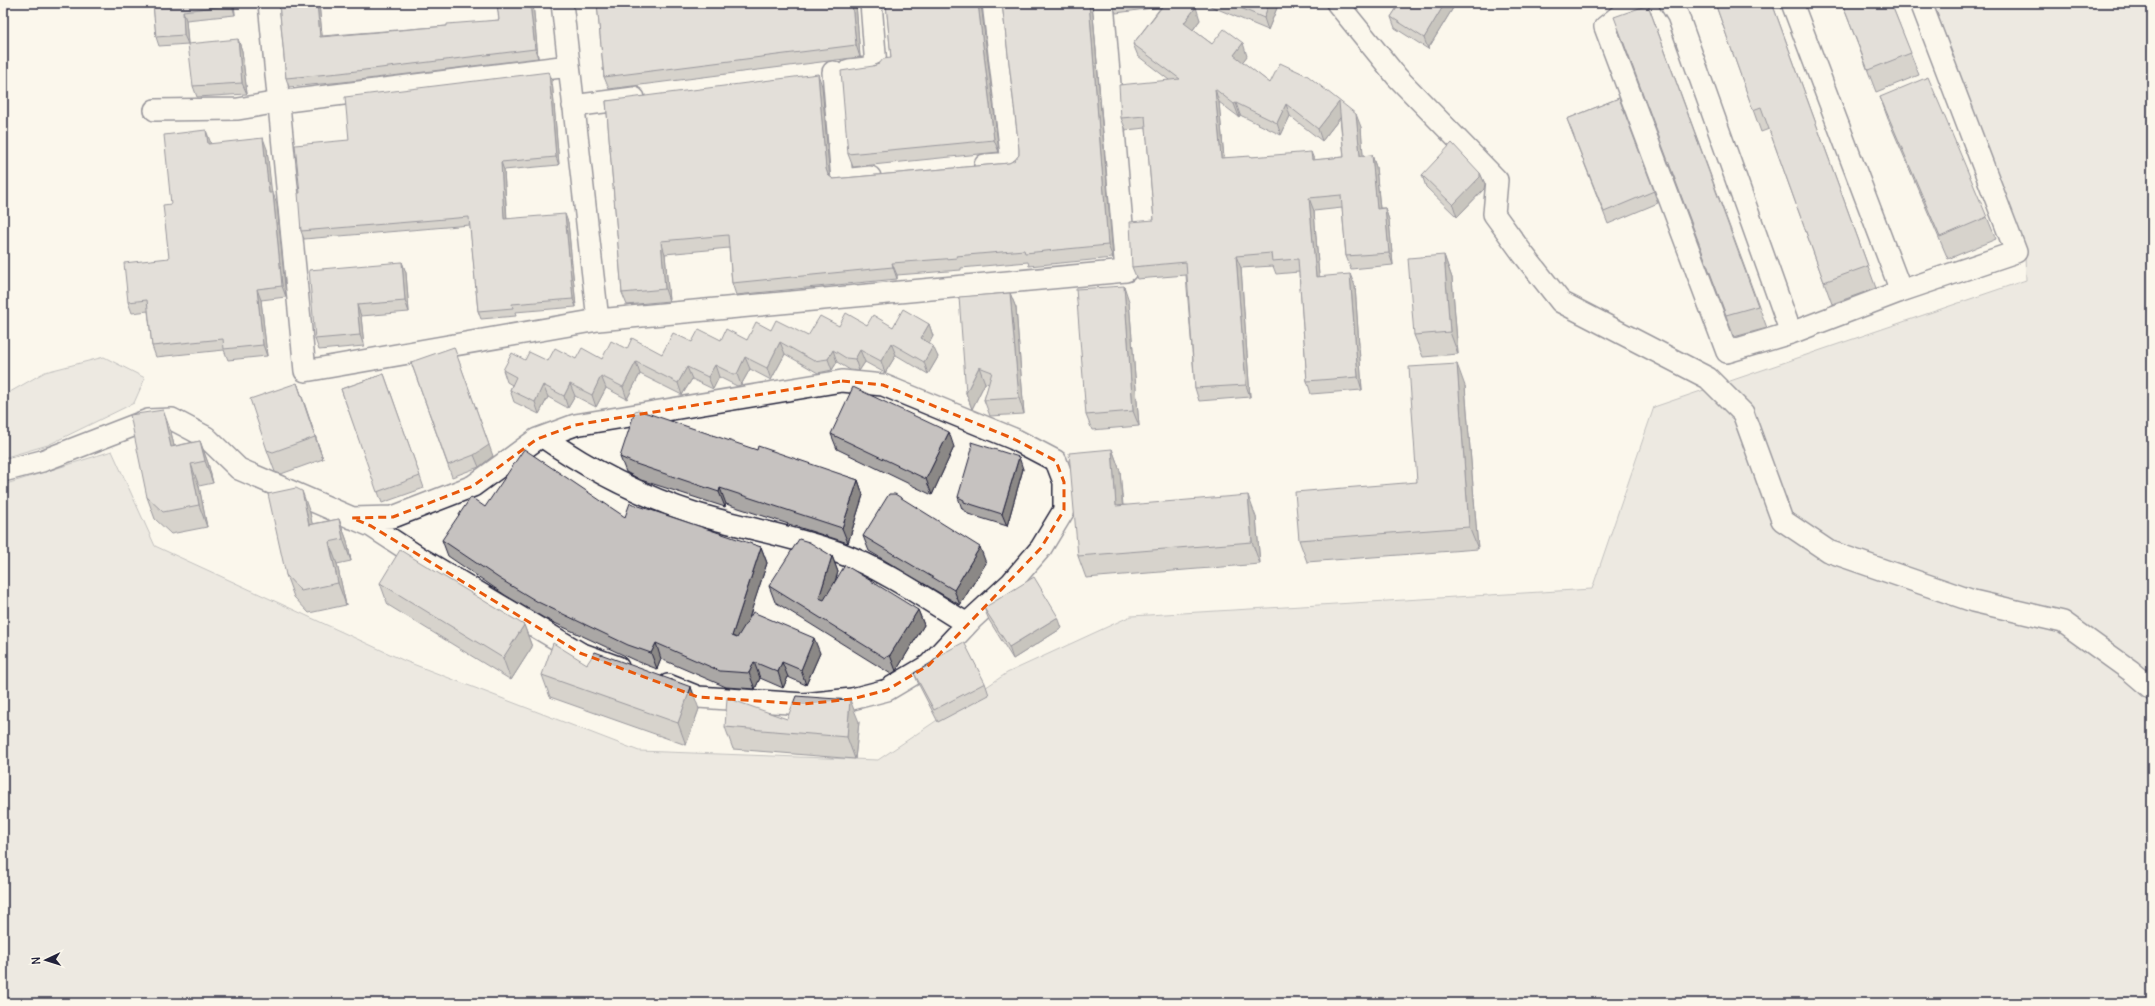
<svg xmlns="http://www.w3.org/2000/svg" width="2155" height="1006" viewBox="0 0 2155 1006" font-family="Delius,sans-serif">
  <style>
    .green { fill: #dbd8d3; stroke: #7e7d87 }
    .lines { fill: none; stroke-linecap: round; stroke-linejoin: round }
    .street-casing { stroke: #22223b; stroke-width: 24 }
    .street { stroke: #fbf7ec; stroke-width: 21 }
    .wall { fill: #aaa7a5; stroke: #22223b; fill-rule: evenodd }
    .shaded-wall { fill: #8b8886; stroke: #22223b }
    .building { fill: #c6c2c0; stroke: #22223b; fill-rule: evenodd }
    .marked { fill: none; stroke: #e8590c; stroke-width: 3; stroke-dasharray: 8 5; stroke-linejoin: round }
  </style>
  <rect width="100%" height="100%" fill="#fbf7ec"/>
  <filter id="ink" filterUnits="userSpaceOnUse"><feTurbulence type="fractalNoise" baseFrequency=".025" numOctaves="2"/><feDisplacementMap in="SourceGraphic" scale="8" xChannelSelector="R" yChannelSelector="G"/><feConvolveMatrix kernelMatrix="1 2 1 2 8 2 1 2 1" color-interpolation-filters="sRGB"/></filter>
  <g filter="url(#ink)">
    <path class="green" d="M1928,3h224v1000h-2149v-518l109,-34 43,95 250,115 234,90 239,9 129,-87 124,-57 461,-27 62,-182 372,-127 -1,-23z
      M104,357l41,21 -11,25 -86,42 -45,13v-62l42,-24z"/>
    <g class="lines">
      <g class="street-casing">
        <path id="street" d="M269,3l36,368 293,-51 528,-49 -23,-268
          M562,3l36,317
          M1337,3l60,74 100,103 -3,34 29,40 38,48 147,76 35,35 39,107 46,31 145,50 90,21 68,49 21,18
          M1635,3l-30,24 122,325 64,-19 110,-42 115,-39 -95,-249
          M1670,3l8,13 113,317
          M1792,3l109,288
          M849,70l27,-3 -5,-64
          M833,72l9,108 28,-3
          M573,106l61,-8
          M155,110l83,-1 41,-7 290,-36
          M985,165l27,-2 -19,-160
          M543,437c47,33 98,59 154,77 47,14 96,22 143,39 45,17 86,46 127,71
          M3,471l39,-10 106,-41 24,-1 34,18 33,32 132,57 49,32 160,95 38,14
          M352,518l41,-1 80,-31 64,-47 38,-14 267,-44 41,4 131,54 42,22 8,21v28l-23,38 -30,35 -39,36 -43,46 -42,25 -35,9 -48,5 -106,-7 -30,-12"/>
      </g>
      <use href="#street" class="street"/>
    </g>
    <path class="wall" d="M153,3h81l1,12 -49,5 2,24 -29,2 -3,-9z
      M279,3h40l3,33 125,-10 52,-6 -2,-17h36l5,55 -195,24 -54,5 -3,-9z
      M597,3h259l4,54 -251,32 -5,-12z
      M886,3h96l-1,1 18,148 -146,15 -5,-13 25,-88 18,-8z
      M1002,3h90l21,255 -84,8 -1,-4 -67,6v2l-64,5v4l-161,16 -4,-12 -3,-35 -64,6 4,47 -42,4 -5,-12 -16,-192 216,-15 8,90 3,3 176,-16 6,-3 4,-5v-6z
      M1112,3h79l9,17 -7,10 19,14 35,12 -5,6 28,21 91,44 2,29 9,-1 4,12 4,41h5l4,12 4,45 -42,4 -5,-13 -4,-48 -28,3 5,65 36,10 7,104 -51,4 -4,-13 -8,-109 -23,2 -3,-8 -32,2 9,129 -51,4 -4,-13 -9,-113 -49,4 -5,-12 22,-47 -8,-92 -20,2 -5,-12 48,-38 -31,-24 -5,-12 28,-37 -45,6zM1219,102l20,15 1,-2 41,20 9,-19 32,25 18,-23 4,39 -29,3 -64,-3 -27,1z
      M1203,3h76l-11,27z
      M1400,3h56l-28,46 -33,-21 -4,-11z
      M1715,3h57l104,285 -44,16 -63,-175 -8,3z
      M1842,3h49l28,72 -43,17z
      M1648,5l119,323 -33,9 -112,-298z
      M238,39l4,12 5,43 -50,3 -4,-11z
      M552,80l7,85 -55,5 3,49 61,3 8,85 -61,5 1,4 -35,3 -3,-8 -8,-86 -166,14 -3,-8 -1,-38 49,-53z
      M1880,97l107,120 9,22 -48,20 -60,-140z
      M1619,98l39,105 -50,21 -41,-105z
      M210,141v3l57,5 4,44 6,11 9,93 -25,3 6,56 -39,4 -4,-10 -68,7 -4,-11 -4,-35 -16,2 -4,-11 41,-44z
      M1480,173l5,11 -1,5 -27,28 -31,-30 -4,-12z
      M1444,255l8,23 6,76 -35,3 -9,-22z
      M402,262l4,11 3,39 -48,4 3,30 -45,4 -4,-11z
      M1010,293l6,15 8,106 -34,2 -6,-16 5,-16 -4,-1 -13,26 -6,-16z
      M1129,301l10,125 -47,4 -6,-15z
      M929,324l4,12 -4,7 9,14 -10,17 -32,-19 -11,18 -20,-11 -6,9 -9,-1 -13,-8 -5,8 -14,3 -33,-19 -14,26 -21,-11 -9,16 -4,1 -18,-9 -6,12 -21,-10 -10,16 -42,-21 -13,25 -21,-11 -10,19 -21,-11 -7,12 -20,-11 -9,17 -25,-12 -4,-12 2,-5 -5,-3 -4,-12 22,-10 23,1 28,-2h26l25,-10 35,5 30,-12 29,-2h26l24,-10 37,6 31,-10 28,-1 26,2z
      M411,362l82,94 -14,11 -27,10z
      M384,374l40,114 -42,15 -41,-114z
      M297,383l26,76 -42,15 -6,-2 -8,-22z
      M1465,386l13,163 -171,13 -8,-22 118,-58z
      M171,432l3,14 26,-5 8,22 5,20 -14,3 8,41 -36,7 -16,-15 -8,-22z
      M831,434l123,13 -22,48 -95,-46z
      M1112,449l8,22 3,34 133,12 4,47 -174,14 -8,-22z
      M757,450l101,30 5,15 -15,48 -122,-39 -1,3 -84,-27 -15,-8 -6,-15z
      M1023,469l-16,57 -39,-12 -1,-2 -5,-3 -4,-12z
      M485,507l140,10 136,30 6,16 -19,57 72,33 -14,32 -18,-8 -5,11 -23,-10 -5,11 -29,-2 -65,-28 -4,10 -23,-9 -90,-42 -39,-23 -57,-39 -6,-16z
      M310,513l2,11 27,-5 8,22 4,20 -14,3 9,41 -37,8 -15,-16 -8,-22z
      M863,536l123,27 -26,42 -91,-54z
      M832,556l6,16 -3,9 83,29 6,15 -28,46 -5,3 -116,-72 -6,-16z
      M380,583l144,42 8,22 -21,33 -123,-75z
      M984,608l78,20 -49,31 -24,-39z
      M587,664l112,45 -13,36 -136,-48 -8,-22z
      M914,673l71,10 4,12 -51,27 -19,-37z
      M859,722l-4,37 -122,-10 -8,-22z"/>
    <path class="shaded-wall" d="M232,3h2l1,12 -3,-10z
      M317,3h2l4,42 -3,-8z
      M530,3h3l5,55 -3,-9z
      M852,3h4l4,54 -4,-12z
      M978,3h4l-1,1 18,148 -5,-12z
      M1089,3h3l21,255 -5,-13z
      M1269,3h10l-11,27 -4,-12z
      M1445,3h11l-28,46 -4,-11z
      M1196,7l4,13 -11,15 -5,-12z
      M183,11l3,9 2,24 -4,-9z
      M238,39l4,12 5,43 -5,-11z
      M1243,43l4,13 -9,12 -4,-13z
      M549,72l3,8 7,85 -3,-8z
      M818,74l4,12 8,95 -4,-12z
      M1215,89l4,13 6,69 -4,-13z
      M1339,102l4,12 -21,27 -4,-12z
      M1236,103l4,12 -1,2 -5,-13z
      M1286,104l4,12 -9,19 -4,-12z
      M1356,114l5,13 3,41 -4,-12z
      M206,130l4,11 2,14 -4,-11z
      M263,138l4,11 6,55 -4,-11z
      M1311,152l5,12 -4,-4z
      M1372,155l4,12 5,54 -4,-12z
      M501,162l3,8 3,57 -3,-8z
      M1480,173l5,11 -1,5 -27,28 -4,-12z
      M273,193l4,11 9,93 -4,-11z
      M1309,198l5,13 6,78 -4,-12z
      M1385,208l4,12 4,45 -4,-12z
      M565,214l3,8 8,85 -3,-8z
      M661,241l4,13 4,47 -4,-12z
      M1444,255l8,23 6,76 -8,-22z
      M1236,256l5,12 9,129 -4,-12z
      M402,262l4,11 3,39 -4,-11z
      M892,263l5,12v4l-4,-12z
      M1350,274l5,12 7,104 -4,-13z
      M1124,286l5,15 10,125 -6,-15z
      M257,289l4,11 6,56 -4,-11z
      M1010,293l6,15 8,106 -5,-16z
      M357,305l4,11 3,30 -4,-11z
      M929,324l4,12 -7,14 -5,-12z
      M780,342l5,12 -14,26 -4,-12z
      M891,343l5,12 -11,18 -4,-12z
      M933,346l5,11 -10,17 -4,-12z
      M833,350l4,12 -5,8 -4,-11z
      M860,350l5,12 -6,9 -4,-12z
      M745,357l5,12 -9,16 -4,-11z
      M458,359l35,97 -14,11 -5,-12z
      M636,362l4,12 -13,25 -4,-12z
      M1457,364l8,22 13,163 -9,-22z
      M715,365l4,12 -6,12 -5,-12z
      M687,367l5,12 -10,16 -4,-12z
      M979,367l6,16 -13,26 -6,-16z
      M601,376l5,12 -10,19 -4,-12z
      M297,383l8,22 18,54 -8,-22z
      M570,384l5,12 -7,12 -4,-12z
      M543,385l5,12 -9,17 -4,-12z
      M163,410l8,22 8,37 -8,-22z
      M949,432l5,15 -22,48 -6,-16z
      M200,441l8,22 5,20 -8,-22z
      M1112,449l8,22 4,57 -8,-22z
      M1019,457l4,12 -16,57 -5,-12z
      M191,464l8,22 8,41 -8,-22z
      M858,480l5,15 -15,48 -6,-15z
      M720,488l6,16 -1,3 -6,-15z
      M302,491l8,22 7,34 -8,-22z
      M1248,495l8,22 4,47 -8,-22z
      M339,519l8,22 4,20 -8,-22z
      M329,542l8,22 9,41 -8,-22z
      M761,547l6,16 -29,89 -6,-16z
      M980,547l6,16 -26,42 -6,-15z
      M832,556l6,16 -13,41 -6,-15z
      M918,610l6,15 -28,46 -6,-16z
      M1058,617l4,11 -49,31 -4,-12z
      M524,625l8,22 -21,33 -8,-22z
      M814,638l6,15 -14,32 -5,-15z
      M656,643l5,16 -4,10 -6,-16z
      M754,662l6,16 -5,11 -6,-16z
      M782,662l6,15 -5,11 -5,-16z
      M691,687l8,22 -13,36 -8,-22z
      M850,700l9,22 -4,37 -8,-22z"/>
    <path class="building" d="M153,3h79v2l-49,6 1,24 -28,2z
      M279,3h38l3,34 127,-11v-2l52,-4 -2,-17h33l5,46 -195,24 -54,5z
      M597,3h255l4,42 -252,32z
      M886,3h92l16,137 -146,14 -7,-83 32,-5 6,-2 4,-5 8,-1z
      M1002,3h87l19,242 -83,8 -1,-3 -68,6 1,2 -65,5 1,4 -161,16 -4,-48 -67,6 4,48 -43,4 -16,-192 212,-27 8,95 2,6 5,4 176,-16 6,-3 4,-5v-6z
      M1165,3h26l5,4 -12,16 28,21 12,-15 19,14 -9,12 36,28 10,-20 28,13 48,38 4,42 12,-1 5,54 8,-1 4,45 -43,3 -5,-61 -32,3 7,79 34,-3 8,103 -51,4 -9,-122 -26,2 -1,-8 -35,3 10,129 -51,3 -9,-126 -54,5 -2,-45 24,-2 -9,-104 -24,2 -2,-33 61,-6 -47,-35zM1215,89l19,15 2,-1 41,20 9,-19 32,25 21,-27 5,55 -32,3 -1,-8 -60,5v-1l-30,2z
      M1229,3h40l-5,15z
      M1400,3h45l-21,35 -33,-21z
      M1715,3h57l96,263 -44,16 -63,-175 -8,3z
      M1842,3h49l20,50 -43,17z
      M1648,5l110,301 -32,9 -112,-298z
      M238,39l4,44 -49,3 -5,-42z
      M549,72l7,85 -55,5 3,57 61,-5 8,85 -61,5 1,4 -35,3 -9,-94 -168,14 -3,-38h2l-5,-48 54,-5 -4,-43z
      M1928,77l59,140 -47,20 -60,-140z
      M1619,98l35,93 -50,21 -37,-93z
      M206,130l2,14 55,-6 6,55h4l9,93 -25,3 6,56 -39,4 -1,-10 -71,7 -5,-46 -19,2 -4,-39 45,-5 -6,-53 8,-1 -7,-69z
      M1452,143l28,30v4l-27,28 -31,-30z
      M1444,255l6,77 -36,3 -6,-77z
      M402,262l3,39 -48,4 3,30 -45,4 -6,-69z
      M1124,286l9,125 -47,4 -10,-126z
      M1010,293l9,105 -35,2 8,-28 -13,-5 -13,26 -7,-96z
      M903,309l26,15 -8,14 12,8 -9,16 -33,-19 -10,18 -21,-11 -5,9 -9,-1 -13,-8 -5,9 -14,2 -34,-19 -13,26 -22,-11 -8,17h-4l-18,-9 -7,12 -21,-10 -9,16 -42,-21 -13,25 -22,-11 -9,19 -22,-11 -6,12 -21,-11 -8,17 -25,-12 6,-13 -13,-7 9,-17 13,7 4,-8 19,9 7,-13 21,11 6,-11 20,11 9,-18 16,8 5,-11 30,16 11,-21 19,9 7,-13 22,11 5,-11 21,11 9,-18 15,8 5,-10 32,16 12,-20 19,10 7,-13 21,12 6,-10 20,12z
      M454,347l35,98 -15,10 -26,10 -37,-103z
      M1457,364l12,163 -170,13 -4,-48 122,-10 -8,-115z
      M384,374l36,102 -43,16 -36,-103z
      M297,383l18,54 -42,15 -6,-2 -17,-51z
      M853,387l96,45 -23,47 -95,-45z
      M163,410l8,37 29,-6 5,20 -14,3 8,41 -36,7 -16,-15 -17,-82z
      M638,410l119,40 1,-4 100,34 -16,48 -122,-40 -1,4 -83,-28 -16,-7 15,-46z
      M971,442l48,15 -17,57 -38,-12v-2l-6,-3 14,-48z
      M524,449l101,68 5,-14 131,44 -29,89 5,2 16,-26 61,26 -13,32 -19,-8 -4,10 -24,-10 -5,11 -29,-2 -64,-28 -5,10 -23,-8 -90,-43 -38,-23 -58,-39 29,-43 14,10z
      M1112,449l4,57 132,-11 4,47 -174,14 -9,-103z
      M296,488l6,3 7,34 30,-6 4,20 -14,3 9,41 -37,8 -15,-16 -18,-81z
      M889,494h6l85,53 -26,43 -91,-54z
      M799,539l10,3 23,14 -13,42 5,2 21,-35 73,45 -28,45 -5,3 -116,-72z
      M400,550l124,75 -21,33 -123,-75z
      M1034,577l24,40 -49,30 -25,-39z
      M964,642l21,41 -51,27 -20,-37 17,-10 9,-8z
      M553,643l34,21 8,-12 96,35 -13,36 -136,-48z
      M796,696l54,4 -3,37 -122,-10 2,-29 60,21z"/>
  </g>
  <path d="M0 0H2155V1006H0ZM842,381l41,4 131,54 42,22 8,21v28l-23,38 -112,117 -42,25 -35,9 -48,5 -106,-7 -118,-44 -209,-127 -19,-8 41,-1 80,-31 64,-47 38,-14z" fill="#fbf7ec" fill-opacity=".55" fill-rule="evenodd"/>
  <path class="marked" d="M842,381l41,4 131,54 42,22 8,21v28l-23,38 -112,117 -42,25 -35,9 -48,5 -106,-7 -118,-44 -209,-127 -19,-8 41,-1 80,-31 64,-47 38,-14z"/>
  <rect width="2155" height="1006" fill="none" stroke="#fbf7ec" stroke-width="16"/>
  <rect x="8" y="8" width="2139" height="990" fill="none" stroke="#22223b" stroke-width="1.5" filter="url(#ink)"/>
  <g transform="translate(46 960) rotate(266)" stroke="#fbf7ec" stroke-width="3" paint-order="stroke">
  <path d="M0-3L7 15L0 10L-7 15Z" fill="#22223b"/>
  <text y="-6" font-size="11" font-weight="bold" text-anchor="middle" fill="#22223b">N</text>
  </g>
</svg>
